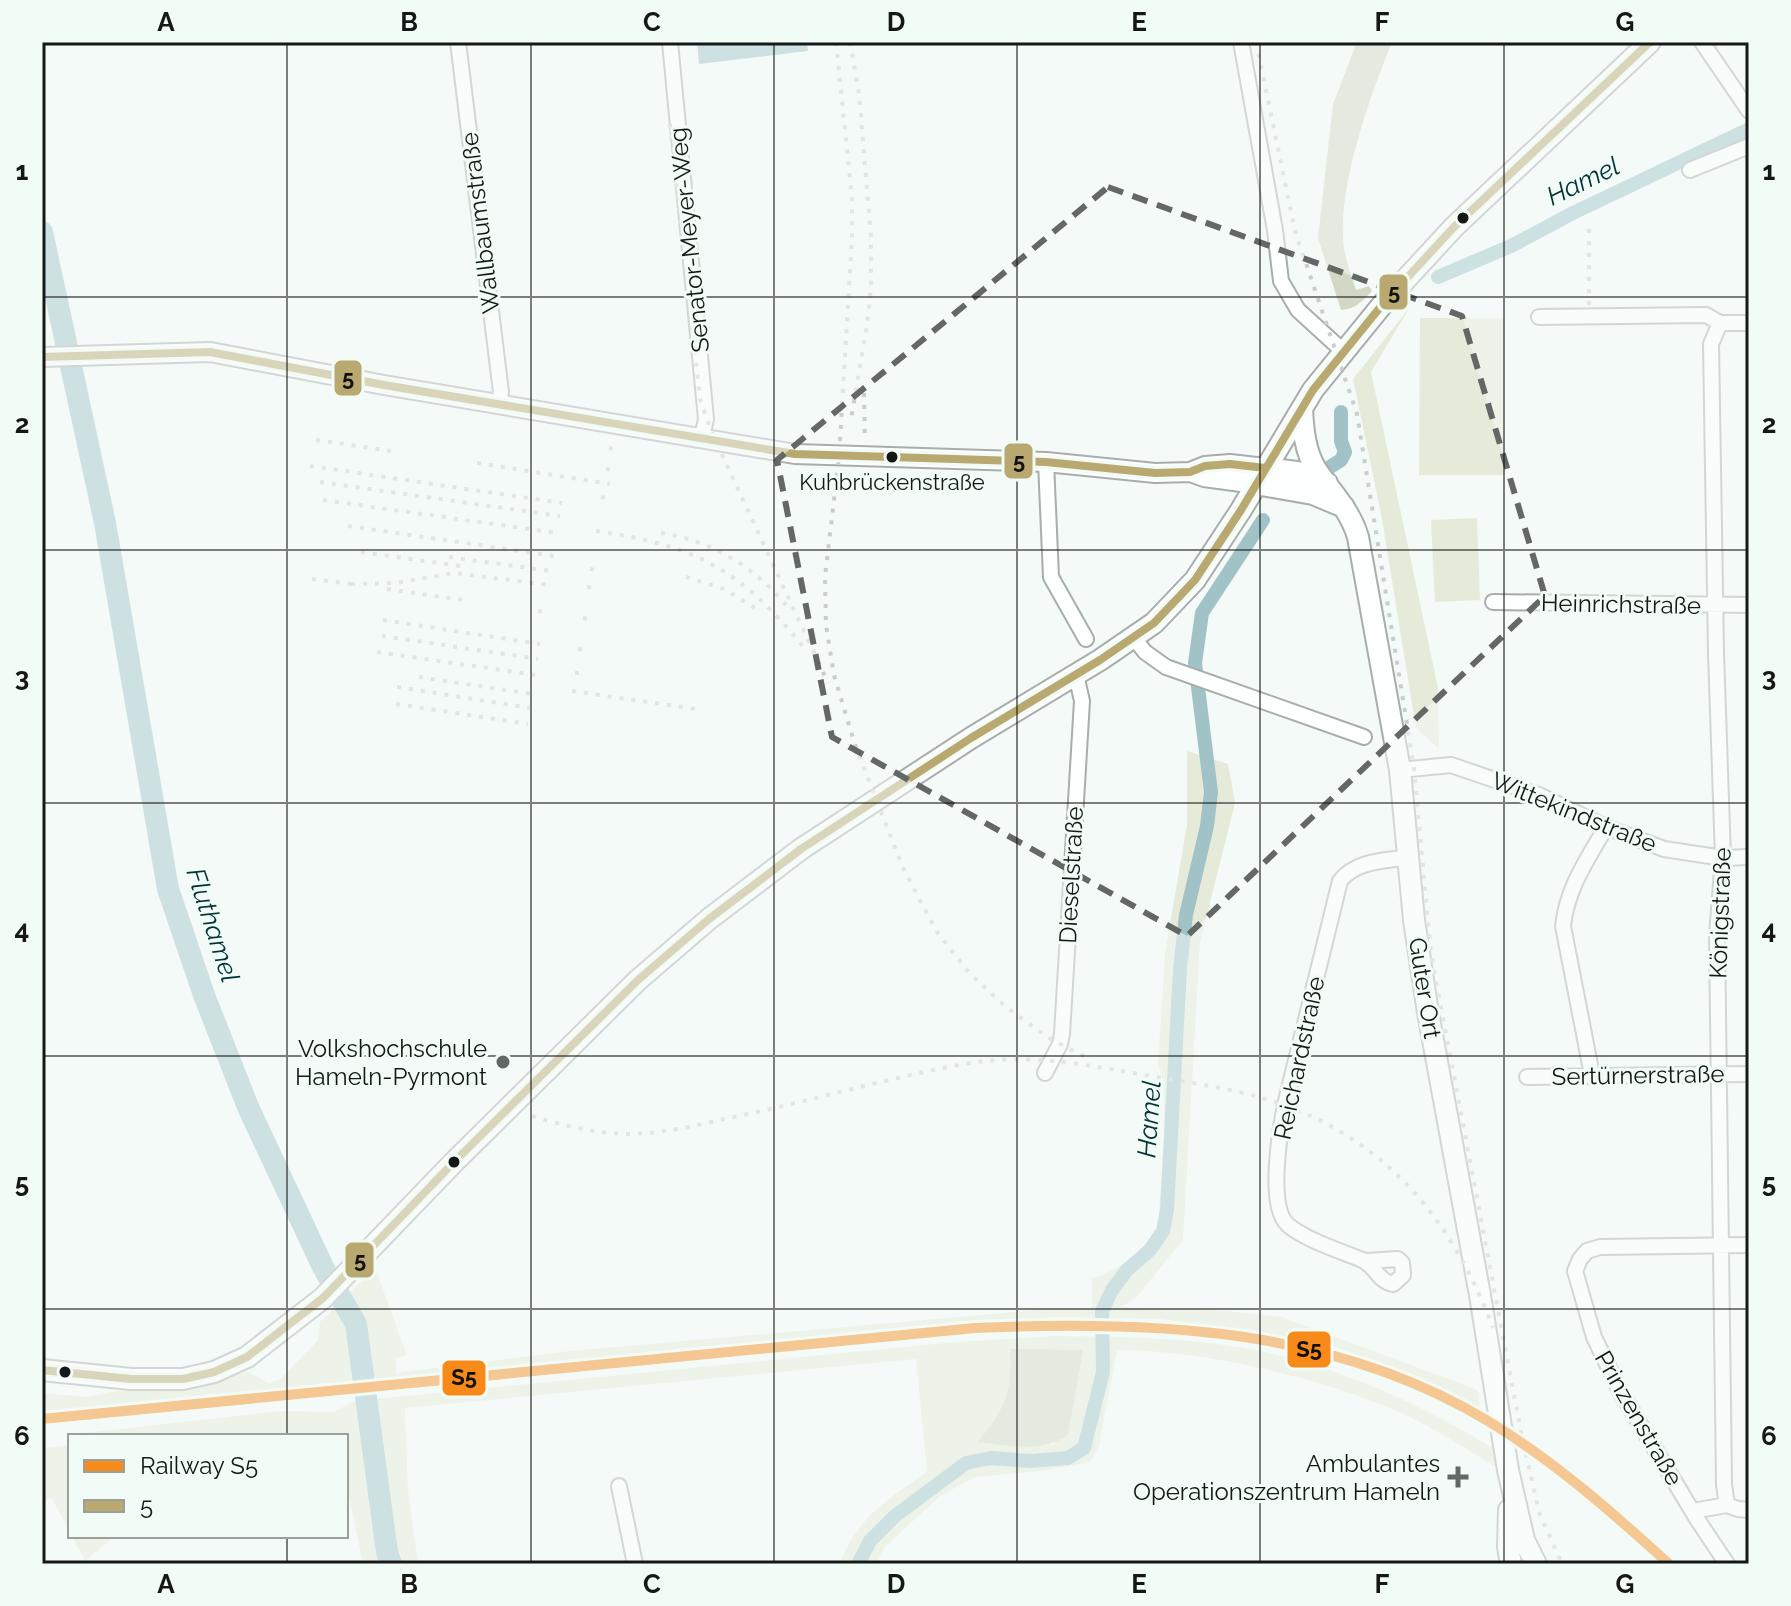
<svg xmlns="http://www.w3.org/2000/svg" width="1791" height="1606" viewBox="0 0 1791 1606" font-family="Raleway,sans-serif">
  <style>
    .green { fill: #e6ebd9; fill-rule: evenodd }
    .forest { fill: #d2d8c3 }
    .water { fill: #a1c3c7 }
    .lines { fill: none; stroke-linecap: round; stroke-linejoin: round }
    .canal { stroke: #a1c3c7; stroke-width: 14 }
    .river { stroke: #a1c3c7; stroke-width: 22 }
    .minor-casing { stroke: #a9adab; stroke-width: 18 }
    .tertiary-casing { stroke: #a9adab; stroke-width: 22 }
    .secondary-casing { stroke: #a9adab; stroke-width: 24 }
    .minor { stroke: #fdfefe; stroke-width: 14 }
    .tertiary { stroke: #fdfefe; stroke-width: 18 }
    .secondary { stroke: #fdfefe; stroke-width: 20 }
    .rail { stroke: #cbcccc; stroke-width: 4; stroke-dasharray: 4 8; stroke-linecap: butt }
    .bus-1-casing { stroke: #f2fcf6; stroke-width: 14 }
    .bus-1 { stroke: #b9a870; stroke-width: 8 }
    .rail-1-casing { stroke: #f2fcf6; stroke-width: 16 }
    .rail-1 { stroke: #f78a18; stroke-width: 10 }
    .marked { fill: none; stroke: #636765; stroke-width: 6; stroke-dasharray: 16 10; stroke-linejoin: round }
    .grid { fill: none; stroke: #151816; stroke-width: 2; stroke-opacity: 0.55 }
    .bus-dot { fill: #151816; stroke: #f2fcf6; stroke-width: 3 }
    .poi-dot { fill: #636765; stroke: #f2fcf6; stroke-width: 3 }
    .labels { text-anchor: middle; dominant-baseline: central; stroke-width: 6; stroke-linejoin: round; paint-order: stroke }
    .bus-label { font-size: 22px; fill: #151816; stroke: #f2fcf6 }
    .street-label { font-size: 24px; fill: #151816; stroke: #f2fcf6 }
    .poi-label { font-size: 24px; fill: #151816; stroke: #f2fcf6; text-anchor: end }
    .water-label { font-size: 26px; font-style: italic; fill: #033237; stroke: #f2fcf6 }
    .line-badge { stroke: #f2fcf6; stroke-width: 3 }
    .pale-badge-label { font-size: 22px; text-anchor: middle; font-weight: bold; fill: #111 }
    .neatline { fill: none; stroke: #151816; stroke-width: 3 }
    .grid-label { font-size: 26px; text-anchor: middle; font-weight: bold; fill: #151816 }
  </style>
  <rect width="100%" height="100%" fill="#f4faf7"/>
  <path class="green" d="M1410,307l-39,65 67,316 1,61 -23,-21 -34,-209 -29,-140z
    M1420,318h85v157h-86z
    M1477,518l3,82 -45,2 -4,-82z
    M1187,751l41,13 7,39 -35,139 -17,298 -48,59 -15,8 108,4 54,6 196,73 2,19 -37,-20 -109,-43 -36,-8 -138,-19 -106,-2 -222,20 -790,79v-23l45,4 39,-8 52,-1 70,-16 21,11 11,-4 38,-39 2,-18 55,-54 32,87 -11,4v14l173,-22 481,-42h42v-30c26,-9 53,-28 66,-52l6,-91v-52l-6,-20 7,-111 22,-128z
    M1055,1336c66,1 134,1 200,14 86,17 165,54 240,99l1,18c-31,-19 -62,-39 -95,-54 -77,-35 -199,-63 -284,-63l-18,96 -9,16 -50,9 -65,6 -35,19 -55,51 -10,17h-35c16,-46 49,-66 87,-92l-11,-113 -511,49 3,82 10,74h-55l-17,-82v-46l-270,-2 204,-23 53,1 22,-11 600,-59zM1010,1349l45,95 -35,3 -41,-5 24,-32 9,-30z
    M70,1445v87l-18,-34 -10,4v-54z
    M72,1536h43l-30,25z"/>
  <path class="forest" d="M1357,42h35c-22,55 -56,147 -48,206 2,14 8,28 12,42l13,-4 3,5c-10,11 -17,18 -31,19l-23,-72 15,-134z
    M1010,1349l73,1 -15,85c-26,18 -59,11 -90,7 28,-36 34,-47 32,-93z"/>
  <path class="water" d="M697,42h110l1,9 -109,13z"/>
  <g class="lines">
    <path class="canal" d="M1438,277l73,-31 62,-33 176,-84
      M1330,467l11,-7 4,-8 -4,-11v-29
      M858,1564l12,-23 25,-25 71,-53 25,-5 39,3 38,-3 16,-10 19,-76 -1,-61 10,-21 15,-20 23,-20 13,-19 4,-21 13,-241 6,-54 21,-89 4,-34 -16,-129 7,-50 61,-93"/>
    <path class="river" d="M42,232l63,291 63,366 36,106 44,112 75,160 33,57 31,228 4,12"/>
    <g class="minor-casing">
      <path id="minor" d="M458,42l43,350 -2,11
        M670,42l36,377 -4,18
        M1241,42l34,188 6,51 17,29 46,42
        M1702,42l47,69
        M1690,170l59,-24
        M1539,317l167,-2 14,8h29
        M1720,323l-9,21 5,309 7,205 -6,77 7,550 3,20
        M1046,462l5,115 35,62
        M1493,602l256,3
        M1134,638l11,14 21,15 198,70
        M1400,770l51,-5 88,30 67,32 58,22 59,9 26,-1
        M1045,1073l15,-29 2,-10 20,-333 -6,-26
        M1592,1075l-29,-149c4,-38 24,-66 43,-99
        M1527,1077l222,-3
        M1366,1261l32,-2 4,4 1,12 -10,9c-16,-3 -18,-20 -33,-25 -20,-8 -56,-20 -72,-34 -21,-18 -8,-95 -3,-120l55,-224c16,-21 46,-20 69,-24
        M619,1486l16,78
        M1727,1505l11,4 11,1
        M1693,1511l34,-6
        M1727,1564l-30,-45 -77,-128 -26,-54 -19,-66 5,-12 7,-8 13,-4 149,-2"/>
    </g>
    <g class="tertiary-casing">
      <path id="tertiary" d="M42,357l168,-5 174,33 411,69 251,8 109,11 35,-1 15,-6 25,-2 35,4
        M1193,473l11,4 52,7"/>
    </g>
    <g class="secondary-casing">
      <path id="secondary" d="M1302,408c1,22 3,44 15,63 15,22 33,39 41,66l42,233 14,150 14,93 52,282 28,175 16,70 12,24
        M1265,468l32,4 30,11
        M1256,484l57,10 31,13
        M42,1370l89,9h52l31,-7 33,-15 76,-59 131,-136 184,-182 71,-61 92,-70 170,-111 129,-78 54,-37 41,-43 46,-70 72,-120 69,-85 72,-78 196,-185
        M1509,1510l-1,37 3,17"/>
    </g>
    <use href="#minor" class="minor"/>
    <use href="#tertiary" class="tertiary"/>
    <use href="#secondary" class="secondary"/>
    <path class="rail" d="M836,42l16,157v39l-13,219 -14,120 1,48 8,50 21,70 48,123 34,64 34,43 35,32 43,31 40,21
      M850,42l9,52 12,143v51l-4,37 -16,94
      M1256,42l39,189 62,183 57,354 17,186 90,478 18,80 23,52
      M670,124l30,275 11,32 117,252
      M1589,229v81
      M864,393l1,48
      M316,440l75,11
      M609,448l6,1
      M477,463l133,21
      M310,466l252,37
      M606,469l6,1
      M320,482l240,34
      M601,497l6,1
      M323,500l234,33
      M348,526l206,30
      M596,531c102,15 144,38 210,119
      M661,533c49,7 94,34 125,72
      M361,552l99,14
      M449,557l102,14
      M590,569l5,1
      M686,577l38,12 34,21
      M312,579l48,6
      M351,584l45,-1 58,-10 95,12
      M587,587l6,1
      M387,589l76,11
      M538,611l7,1
      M583,618l5,1
      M383,620l157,24
      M382,636l156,23
      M578,649l6,1
      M377,652l158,23
      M575,673h6
      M419,677l113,17
      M397,687l133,21
      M572,691l124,18
      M396,704l132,20
      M532,1116c33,10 67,18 101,18 34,-1 68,-10 101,-17 77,-16 153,-39 230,-53 62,-11 119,0 180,11 47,8 97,14 142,31 105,38 169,120 207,222"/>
    <g class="bus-1-casing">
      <path id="bus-1" d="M42,357l168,-5 174,33 411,69 251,8 109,11 35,-1 15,-6 25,-2 35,4
        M42,1370l89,9h52l31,-7 33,-15 76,-59 131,-136 184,-182 71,-61 92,-70 170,-111 129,-78 54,-37 41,-43 46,-70 72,-120 69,-85 72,-78 196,-185"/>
    </g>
    <use href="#bus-1" class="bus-1"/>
    <g class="rail-1-casing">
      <path id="rail-1" d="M42,1419l933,-91c175,-8 358,-1 513,93 66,40 124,91 181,143"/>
    </g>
    <use href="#rail-1" class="rail-1"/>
  </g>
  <path d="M0 0H1791V1606H0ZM1108,187l354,129 83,280 -358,340 -355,-199 -55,-277z" fill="#f4faf7" fill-opacity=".55" fill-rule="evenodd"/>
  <path class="marked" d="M1108,187l354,129 83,280 -358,340 -355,-199 -55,-277z"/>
  <path class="grid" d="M287,42v1394M531,42v1522M774,42v1522M1017,42v1522M1260,42v1522M1504,42v1522M42,297h1707M42,550h1707M42,803h1707M42,1056h1707M42,1309h1707M287,1536v28"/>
  <g class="bus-dot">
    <circle cx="1463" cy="218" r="7"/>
    <circle cx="892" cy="457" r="7"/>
    <circle cx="454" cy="1162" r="7"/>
    <circle cx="65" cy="1372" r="7"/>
  </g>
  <g class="poi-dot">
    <circle cx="503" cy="1062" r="8"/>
    <path d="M1454 1465h8v8h8v8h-8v8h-8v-8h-8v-8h8z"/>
  </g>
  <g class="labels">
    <g class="bus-label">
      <text x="892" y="482">Kuhbrückenstraße</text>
    </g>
    <g class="street-label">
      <text transform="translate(480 223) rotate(-97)">Wallbaumstraße</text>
      <text transform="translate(689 240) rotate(-96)">Senator-Meyer-Weg</text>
      <text transform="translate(1621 604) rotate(1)">Heinrichstraße</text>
      <text transform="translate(1574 812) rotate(22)">Wittekindstraße</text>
      <text transform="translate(1071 875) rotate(-87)">Dieselstraße</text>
      <text transform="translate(1720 913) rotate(-88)">Königstraße</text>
      <text transform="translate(1425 988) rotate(81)">Guter Ort</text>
      <text transform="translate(1299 1058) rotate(-78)">Reichardstraße</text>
      <text transform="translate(1638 1075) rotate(-1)">Sertürnerstraße</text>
      <text transform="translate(1639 1418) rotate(60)">Prinzenstraße</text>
    </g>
    <g class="poi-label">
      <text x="487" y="1048">Volkshochschule<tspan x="487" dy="28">Hameln-Pyrmont</tspan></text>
      <text x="1440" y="1463">Ambulantes<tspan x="1440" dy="28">Operationszentrum Hameln</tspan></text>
    </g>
    <g class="water-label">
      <text transform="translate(1583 181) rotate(-26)">Hamel</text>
      <text transform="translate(213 925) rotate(72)">Fluthamel</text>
      <text transform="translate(1149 1119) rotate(-86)">Hamel</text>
    </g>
  </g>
  <g class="line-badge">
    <rect x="1378" y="273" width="31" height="38" rx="8" fill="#b9a870"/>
    <rect x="333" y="359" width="30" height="38" rx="8" fill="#b9a870"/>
    <rect x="1003" y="442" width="31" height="38" rx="8" fill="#b9a870"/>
    <rect x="344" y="1241" width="31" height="38" rx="8" fill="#b9a870"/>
    <rect x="1286" y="1330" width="46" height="39" rx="8" fill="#f78a18"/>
    <rect x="441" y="1359" width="46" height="38" rx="8" fill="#f78a18"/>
  </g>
  <g class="pale-badge-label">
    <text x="1394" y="300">5</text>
    <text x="348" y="386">5</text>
    <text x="1019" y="469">5</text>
    <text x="360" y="1268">5</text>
    <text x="1309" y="1357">S5</text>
    <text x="464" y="1385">S5</text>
  </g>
  <rect width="1791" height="1606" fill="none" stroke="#f2fcf6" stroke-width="88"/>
  <rect x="68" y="1434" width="280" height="104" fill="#f2fcf6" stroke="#9aa19c" stroke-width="2"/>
  <rect x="84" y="1460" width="40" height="12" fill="#f78a18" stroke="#9aa19c" stroke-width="2"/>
  <text x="140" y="1474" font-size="24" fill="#151816">Railway S5</text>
  <rect x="84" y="1500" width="40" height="12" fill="#b9a870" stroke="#9aa19c" stroke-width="2"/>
  <text x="140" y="1514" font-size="24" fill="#151816">5</text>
  <rect x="44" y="44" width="1703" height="1518" class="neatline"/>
  <g class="grid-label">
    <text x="166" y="31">A</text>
    <text x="409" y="31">B</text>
    <text x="652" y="31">C</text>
    <text x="896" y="31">D</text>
    <text x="1139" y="31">E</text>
    <text x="1382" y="31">F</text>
    <text x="1625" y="31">G</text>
    <text x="22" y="180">1</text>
    <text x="1769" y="180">1</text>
    <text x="22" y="433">2</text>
    <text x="1769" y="433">2</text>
    <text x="22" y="686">3</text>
    <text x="1769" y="686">3</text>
    <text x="22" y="939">4</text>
    <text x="1769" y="939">4</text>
    <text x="22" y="1192">5</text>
    <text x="1769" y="1192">5</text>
    <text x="22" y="1445">6</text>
    <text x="1769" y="1445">6</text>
    <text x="166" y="1593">A</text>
    <text x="409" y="1593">B</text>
    <text x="652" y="1593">C</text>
    <text x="896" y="1593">D</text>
    <text x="1139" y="1593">E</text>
    <text x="1382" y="1593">F</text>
    <text x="1625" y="1593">G</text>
  </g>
</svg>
